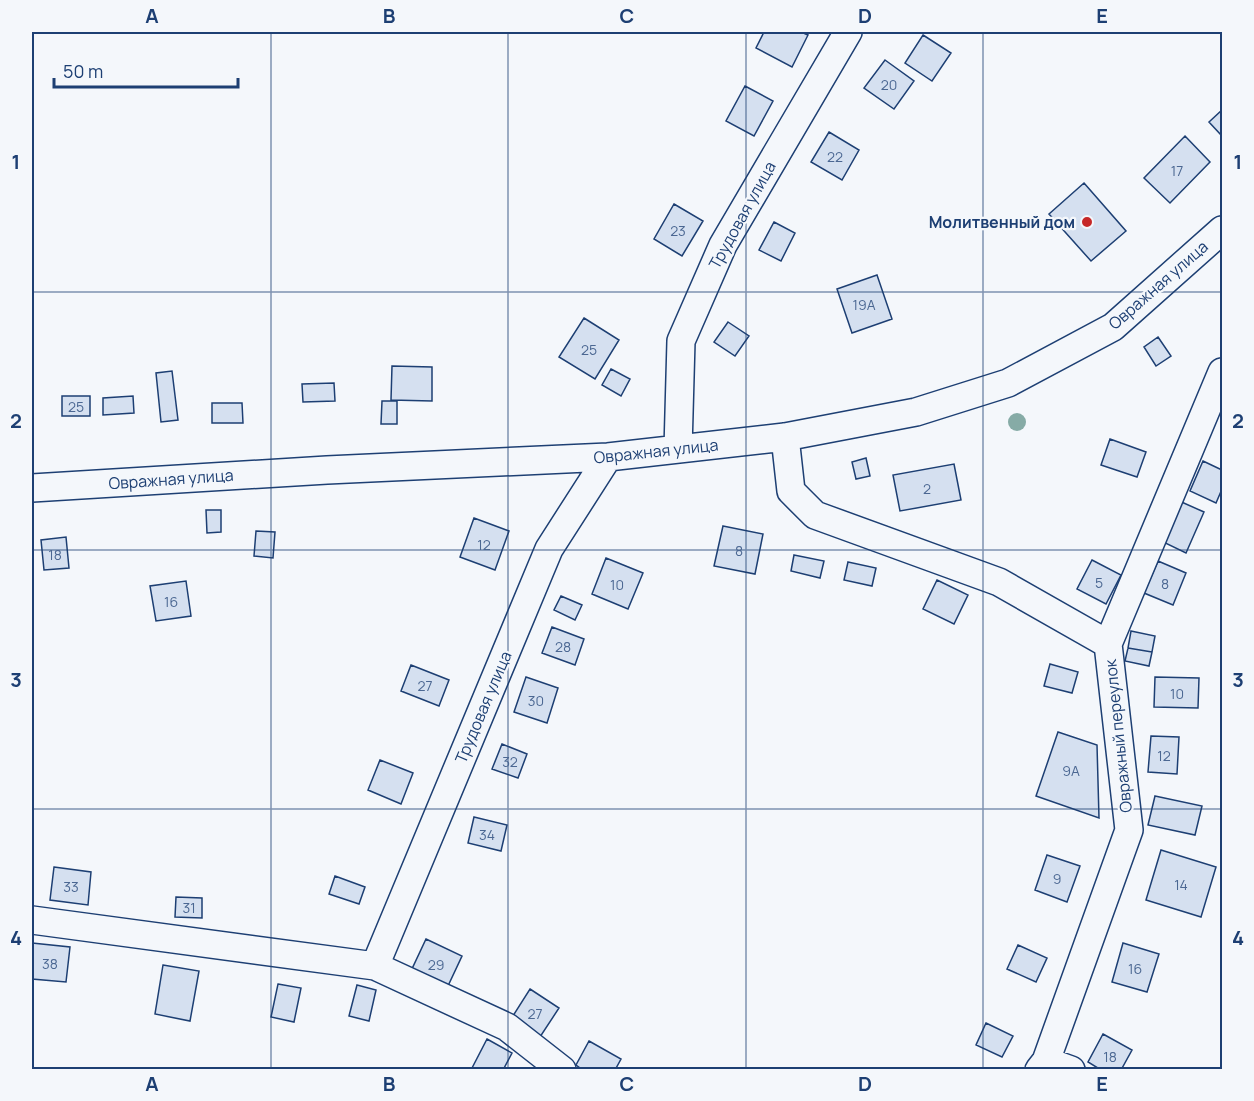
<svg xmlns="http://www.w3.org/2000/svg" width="1254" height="1101" viewBox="0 0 1254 1101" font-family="Manrope,sans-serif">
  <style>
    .building { fill: #d5e0f0; stroke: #1d3f73; stroke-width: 1.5 }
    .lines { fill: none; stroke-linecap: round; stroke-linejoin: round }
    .minor-casing { stroke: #1d3f73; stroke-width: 30 }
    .minor { stroke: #f4f7fb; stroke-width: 27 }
    .tree { fill: #86aba6 }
    .grid { fill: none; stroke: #1d3f73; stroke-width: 1.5; stroke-opacity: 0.55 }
    .poi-dot { fill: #c62828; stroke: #f4f7fb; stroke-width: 2 }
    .labels { text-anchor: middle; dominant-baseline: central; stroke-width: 4.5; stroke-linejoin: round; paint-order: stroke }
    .number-label { font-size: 14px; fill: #4b6792 }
    .street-label { font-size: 16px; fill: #1d3f73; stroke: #f4f7fb }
    .poi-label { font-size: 16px; font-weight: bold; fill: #1d3f73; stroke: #f4f7fb; text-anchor: end }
    .neatline { fill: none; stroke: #1d3f73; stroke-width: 2 }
    .grid-label { font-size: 20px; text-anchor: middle; font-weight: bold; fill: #1d3f73 }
  </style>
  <rect width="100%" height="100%" fill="#f4f7fb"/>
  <path class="building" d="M764,32h37l7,3 -16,32 -36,-19z
    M923,35l28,18 -19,28 -27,-18z
    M885,60l29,21 -20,28 -30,-21z
    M745,86l28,15 -19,35 -28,-15z
    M1222,110v26l-13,-14z
    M829,132l30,18 -17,30 -31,-18z
    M1185,136l25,26 -40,41 -26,-25z
    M1084,183l42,48 -35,30 -42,-47z
    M674,204l29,17 -21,35 -28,-17z
    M774,222l21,11 -14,28 -22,-11z
    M877,275l15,44 -40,14 -15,-44z
    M584,318l35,22 -24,39 -36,-22z
    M728,322l21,14 -14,20 -21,-14z
    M1158,337l13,19 -15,10 -12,-19z
    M392,366l40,1v34l-41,-1z
    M611,369l19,10 -9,17 -19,-11z
    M172,371l6,49 -17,2 -5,-49z
    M334,383l1,18 -32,1 -1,-18z
    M62,396h28v20h-28z
    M133,396l1,17 -31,2v-17z
    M382,401h15v23h-16z
    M212,403h30l1,20h-31z
    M1110,439l36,13 -9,25 -36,-12z
    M866,458l4,18 -14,3 -4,-17z
    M1203,461l19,9v19l-6,14 -26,-12z
    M954,464l7,36 -61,11 -7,-36z
    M1177,500l27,12 -18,41 -27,-13z
    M206,510h15v22l-14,1z
    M474,518l35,13 -14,39 -35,-13z
    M723,526l40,8 -8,40 -41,-8z
    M256,531l19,1 -2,26 -19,-2z
    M66,537l3,31 -25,2 -3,-30z
    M794,555l30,6 -4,17 -29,-7z
    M606,558l37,15 -15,36 -36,-15z
    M1092,560l29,15 -15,29 -29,-15z
    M1158,561l28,12 -13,32 -29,-12z
    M848,562l28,6 -4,18 -28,-6z
    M937,580l31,15 -14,29 -31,-15z
    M186,581l5,35 -35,5 -6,-35z
    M561,596l21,9 -7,15 -21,-10z
    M552,627l32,12 -9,26 -33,-12z
    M1131,631l24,5 -3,16 -24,-4z
    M1128,648l24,4 -3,14 -24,-5z
    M1050,664l28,8 -6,21 -28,-7z
    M411,665l38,15 -10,26 -38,-15z
    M526,677l32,11 -11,35 -33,-11z
    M1155,677l44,1 -1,30 -44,-1z
    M1058,732l39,13 2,73 -63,-22z
    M1151,736l28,1 -2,37 -29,-2z
    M502,744l25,10 -9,24 -26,-9z
    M380,760l33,13 -12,31 -33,-14z
    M1155,796l47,10 -7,29 -47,-10z
    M474,817l33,8 -6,26 -33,-8z
    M1161,850l55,17 -15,50 -55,-17z
    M1047,855l33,11 -13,36 -32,-12z
    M54,867l37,5 -3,33 -38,-5z
    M335,876l30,11 -6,17 -30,-10z
    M176,897l26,1v20l-27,-1z
    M426,939l36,17 -15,32 -36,-17z
    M32,943l38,4 -4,35 -34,-3z
    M1123,943l36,11 -12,38 -35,-10z
    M1018,945l29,13 -11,24 -29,-13z
    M163,965l36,6 -9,50 -35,-7z
    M278,984l23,4 -7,34 -23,-5z
    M357,985l19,5 -7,31 -20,-5z
    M530,989l29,19 -19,29 -29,-18z
    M986,1023l27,13 -11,21 -26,-12z
    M1103,1034l29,16 -11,20h-20l-13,-8z
    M487,1039l25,14 -9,17h-32z
    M589,1041l32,18 -6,11h-32l-7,-5z"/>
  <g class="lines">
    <g class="minor-casing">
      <path id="minor" d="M785,437l6,54 24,24 184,67 109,62
        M678,449l3,-108 42,-96 125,-213
        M32,488l295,-18 281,-13 177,-20 131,-25 92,-29 105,-56 109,-97
        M32,920l343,46 132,61 55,43
        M375,966l174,-417 59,-92
        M1046,1061l25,9
        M1039,1070l7,-9 83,-231 -21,-186 114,-272"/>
    </g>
    <use href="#minor" class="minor"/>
  </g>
  <circle class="tree" cx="1017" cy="422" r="9"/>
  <path class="grid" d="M271,32v1038M508,32v1038M746,32v1038M983,32v1038M32,292h1190M32,550h1190M32,809h1190"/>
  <circle class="poi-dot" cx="1087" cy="222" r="6"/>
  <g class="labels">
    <g class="number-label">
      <text x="889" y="84">20</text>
      <text x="835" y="156">22</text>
      <text x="1177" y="170">17</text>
      <text x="678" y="230">23</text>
      <text x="864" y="304">19А</text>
      <text x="589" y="349">25</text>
      <text x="76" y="406">25</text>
      <text x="927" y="488">2</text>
      <text x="484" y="544">12</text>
      <text x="739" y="550">8</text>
      <text x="55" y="554">18</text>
      <text x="1099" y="582">5</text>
      <text x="1165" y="583">8</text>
      <text x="617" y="584">10</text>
      <text x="171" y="601">16</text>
      <text x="563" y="646">28</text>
      <text x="425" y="685">27</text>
      <text x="1177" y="693">10</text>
      <text x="536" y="700">30</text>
      <text x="1164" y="755">12</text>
      <text x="510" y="761">32</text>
      <text x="1071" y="770">9А</text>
      <text x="487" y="834">34</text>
      <text x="1057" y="878">9</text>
      <text x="1181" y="884">14</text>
      <text x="71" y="886">33</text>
      <text x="189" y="907">31</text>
      <text x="50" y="963">38</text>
      <text x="436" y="964">29</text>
      <text x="1135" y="968">16</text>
      <text x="535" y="1013">27</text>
      <text x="1110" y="1056">18</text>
    </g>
    <g class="street-label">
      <text transform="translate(742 215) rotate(-61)">Трудовая улица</text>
      <text transform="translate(1158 285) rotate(-41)">Овражная улица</text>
      <text transform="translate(656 451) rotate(-6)">Овражная улица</text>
      <text transform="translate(171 479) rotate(-4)">Овражная улица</text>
      <text transform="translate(483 707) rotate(-67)">Трудовая улица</text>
      <text transform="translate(1118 736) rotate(-96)">Овражный переулок</text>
    </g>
    <g class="poi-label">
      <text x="1075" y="222">Молитвенный дом</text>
    </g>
  </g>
  <rect width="1254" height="1101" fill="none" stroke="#f4f7fb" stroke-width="66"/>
  <path d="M54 78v9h184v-9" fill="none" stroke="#1d3f73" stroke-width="3"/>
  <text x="63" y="78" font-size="18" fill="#1d3f73" stroke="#f4f7fb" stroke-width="4.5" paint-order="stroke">50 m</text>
  <rect x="33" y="33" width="1188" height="1035" class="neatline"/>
  <g class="grid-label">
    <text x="152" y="23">A</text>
    <text x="389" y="23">B</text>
    <text x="627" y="23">C</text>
    <text x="865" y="23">D</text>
    <text x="1102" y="23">E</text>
    <text x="16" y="169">1</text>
    <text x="1238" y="169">1</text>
    <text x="16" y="428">2</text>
    <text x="1238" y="428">2</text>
    <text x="16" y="687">3</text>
    <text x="1238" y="687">3</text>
    <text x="16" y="945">4</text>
    <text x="1238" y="945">4</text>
    <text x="152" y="1091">A</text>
    <text x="389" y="1091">B</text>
    <text x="627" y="1091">C</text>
    <text x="865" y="1091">D</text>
    <text x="1102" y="1091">E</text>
  </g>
</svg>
